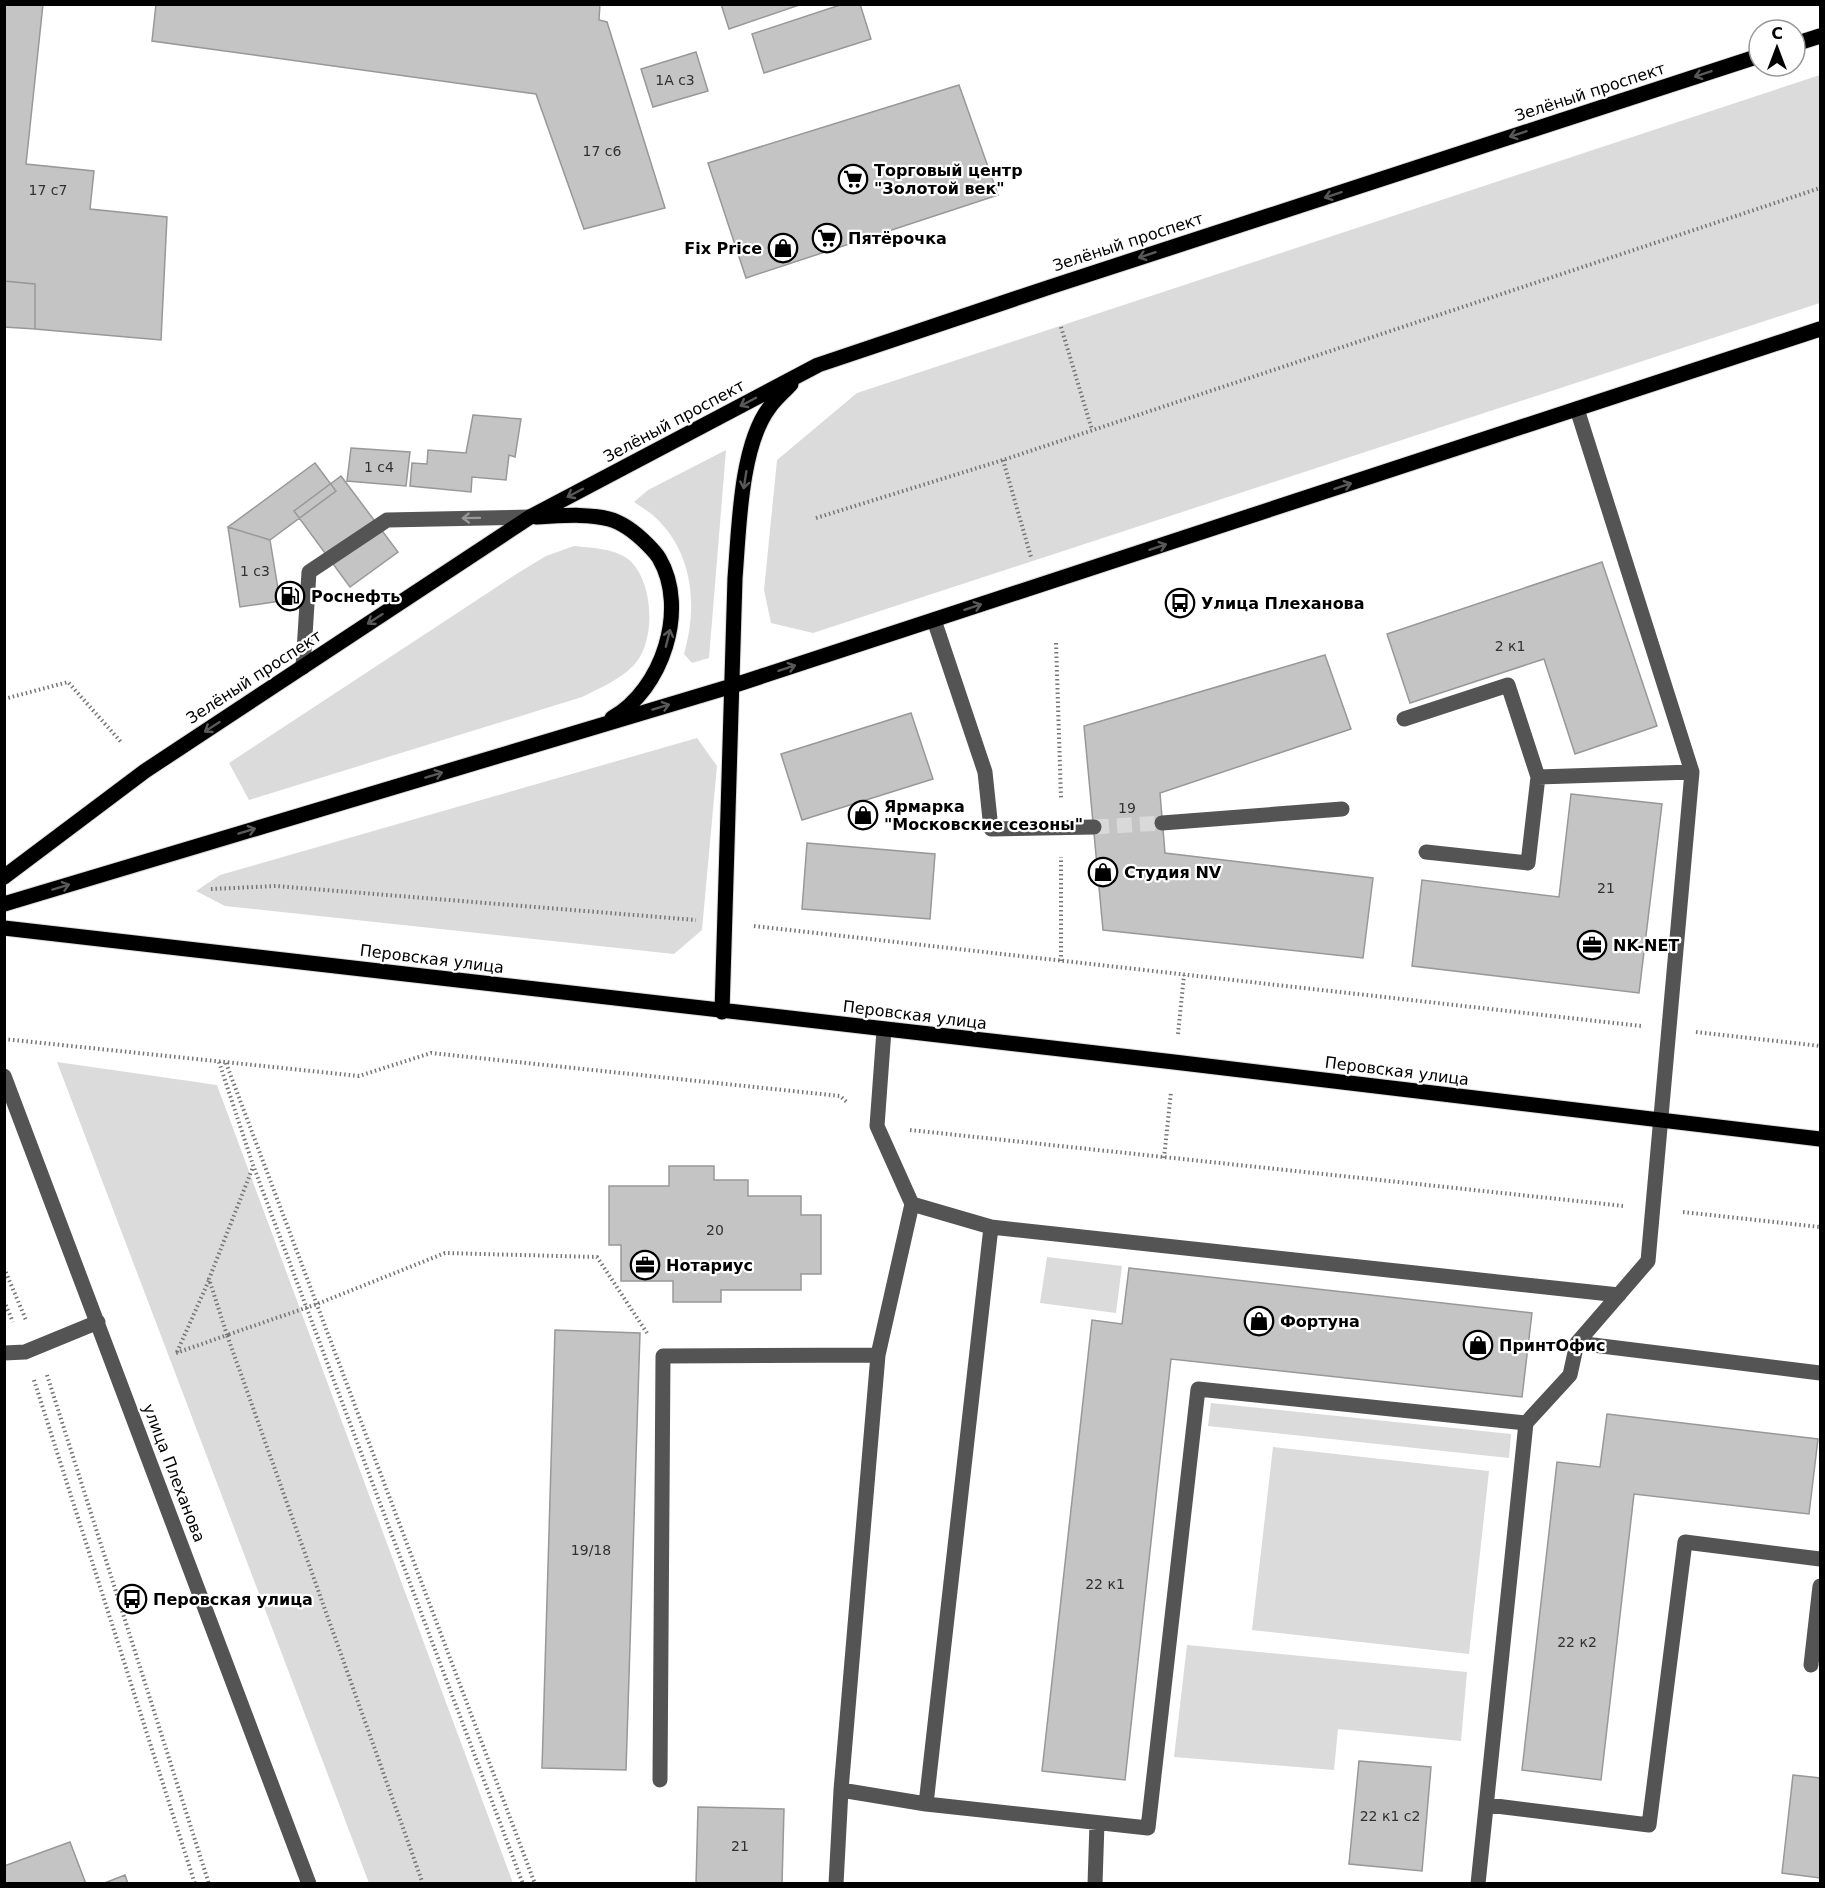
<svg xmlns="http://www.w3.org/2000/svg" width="1825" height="1888" viewBox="0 0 1825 1888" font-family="'DejaVu Sans',sans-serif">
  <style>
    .green { fill: #dbdbdb }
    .building { fill: #c4c4c4; stroke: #989898; stroke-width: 1.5 }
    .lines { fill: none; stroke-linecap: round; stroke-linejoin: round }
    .minor-tunnel { stroke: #d9d9d9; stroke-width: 15; stroke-dasharray: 15 8; stroke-linecap: butt }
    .major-casing { stroke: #dbdbdb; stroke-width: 17 }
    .path { stroke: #767676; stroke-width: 4; stroke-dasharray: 1.5 3; stroke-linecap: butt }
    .minor { stroke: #545454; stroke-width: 15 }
    .major { stroke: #000; stroke-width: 15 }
    .oneway { stroke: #595959 }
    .oneway2 { stroke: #989898 }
    .labels { text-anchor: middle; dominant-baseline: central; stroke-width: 4.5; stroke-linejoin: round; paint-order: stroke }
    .number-label { font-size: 14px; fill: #313131 }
    .street-label { font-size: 16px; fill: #000; stroke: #fff }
    .poi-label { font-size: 16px; font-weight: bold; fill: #000; stroke: #fff; text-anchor: start }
  </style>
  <rect width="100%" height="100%" fill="#fff"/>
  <path class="green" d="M1820,75v228l-1007,330 -42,-10 -7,-33 13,-130 80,-67z
    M726,450l-17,208 -17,5 -8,-9c13,-45 10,-96 -24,-132 -7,-8 -17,-14 -26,-20l14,-12z
    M574,546c17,2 39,2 54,13 26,21 29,83 5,107 -14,14 -33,22 -51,31l-333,103 -20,-37 289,-190 28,-17z
    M697,738l20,28 -15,164 -28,24 -449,-48 -29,-15 24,-16z
    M57,1062l160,23 296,798h-144z
    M1047,1257l75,9 -6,47 -76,-10z
    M1211,1403l300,31 -2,24 -301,-32z
    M1273,1447l216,24 -20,183 -217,-24z
    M1187,1645l280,27 -6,69 -123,-12 -4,41 -160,-13z"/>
  <path class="building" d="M4,4h39l-17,160 68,7 -4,38 77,8 -6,123 -126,-11v-45l-31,-3z
    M156,4h444l-1,16 8,2 58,186 -81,21 -48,-135 -384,-53z
    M721,4h81l-73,25z
    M843,4h17l11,35 -107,34 -12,-39z
    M696,52l12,39 -55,16 -12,-38z
    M959,85l39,110 -252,83 -38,-115z
    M4,281l31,3v45l-31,-2z
    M473,415l48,4 -6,38 -6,-2 -3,25 -34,-3 -1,15 -61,-6 2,-23 15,1 1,-14 38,3z
    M351,448l59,4 -4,34 -59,-5z
    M315,463l21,28 -66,49 -42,-13z
    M341,476l57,76 -48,35 -56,-76z
    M228,527l42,13 10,61 -40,6z
    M1602,562l55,164 -82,28 -31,-95 -134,44 -23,-69z
    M1325,655l26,74 -191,64 5,60 208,25 -10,80 -260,-28 -19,-204z
    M911,713l22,66 -131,41 -21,-66z
    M1571,794l91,10 -23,189 -227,-27 10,-86 137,17z
    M807,843l128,11 -5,65 -128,-10z
    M669,1166h45v14h34v16h53v19h20v59h-20v16h-80v12h-48v-21h-52v-36h-12v-59h60z
    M1129,1268l403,45 -10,84 -351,-38 -46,421 -83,-9 50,-451 30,4z
    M555,1330l85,3 -14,437 -84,-2z
    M1607,1414l211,25 -9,75 -175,-20 -33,286 -79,-10 35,-308 43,5z
    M1359,1761l72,6 -9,104 -73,-7z
    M1793,1775l27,3v100l-38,-5z
    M698,1807l86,2 -2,75h-86z
    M70,1842l16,42h-82v-18z
    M125,1875l3,9h-26z"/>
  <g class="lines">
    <path class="minor-tunnel" d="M1094,827l68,-4"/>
    <g class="major-casing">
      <path id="major" d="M1795,44l25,-8
        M536,517c24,-1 50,-4 73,2 15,4 28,15 38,25 4,4 9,9 12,14 30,51 3,132 -47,160
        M4,877l141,-106 385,-254 288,-152 232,-78 709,-231
        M4,904l728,-218 1088,-357
        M4,928l1170,134 646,77
        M722,1012l13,-434c4,-48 5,-131 34,-170 6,-9 15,-16 22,-24"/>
    </g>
    <path class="path" d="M1061,327l31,103
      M1003,460l28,97
      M816,518l187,-58 817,-272
      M1056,643l5,155
      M4,699l64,-17 53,60
      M211,889l65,-3 420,34
      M754,926l887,100
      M1061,961v-104
      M1696,1032l124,14
      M1178,1034l6,-59
      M4,1039l355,37 72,-23 409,43 8,7
      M219,1062l34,103 270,719
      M226,1063l309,821
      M910,1130l714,76
      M1164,1158l7,-66
      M1683,1212l137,15
      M4,1268l22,52
      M4,1301l9,21
      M177,1352l32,-72
      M176,1353l51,-18 -18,-56 44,-112
      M47,1375l162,509
      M34,1380l161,504
      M423,1884l-196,-549 90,-31 128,-51 152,4 50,76"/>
    <path class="minor" d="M934,620l51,152 6,57 103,-2
      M303,667l6,-95 78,-52 143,-3
      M1404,719l104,-34 30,92
      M1162,823l180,-14
      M1426,852l102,11 10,-86 154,-5
      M4,1076l305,808
      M912,1204l79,23 628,68
      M1577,1343l243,30
      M4,1353l21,-1 73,-30
      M1811,1665l9,-79
      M660,1780l3,-424 215,-1
      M841,1790l85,14 222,24 50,-439 328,34
      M926,1804l65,-577
      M1488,1805l161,20 36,-283 135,17
      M836,1884l5,-94 37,-435 34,-151 -35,-78 7,-96
      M1095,1884l2,-61
      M1478,1884l48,-461 44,-48 7,-32 71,-82 44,-489 -115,-363"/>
    <use href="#major" class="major"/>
  </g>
  <defs><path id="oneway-shaft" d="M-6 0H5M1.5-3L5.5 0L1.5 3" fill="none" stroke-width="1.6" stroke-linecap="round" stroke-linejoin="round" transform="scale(1.5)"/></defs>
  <g class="oneway">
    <use href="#oneway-shaft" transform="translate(1703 74) rotate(162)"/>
    <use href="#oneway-shaft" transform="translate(1518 134) rotate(162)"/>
    <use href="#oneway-shaft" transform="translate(1333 195) rotate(162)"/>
    <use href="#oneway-shaft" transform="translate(1147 255) rotate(162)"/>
    <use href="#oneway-shaft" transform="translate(748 402) rotate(152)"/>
    <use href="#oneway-shaft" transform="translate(745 480) rotate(99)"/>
    <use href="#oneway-shaft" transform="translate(1343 486) rotate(-18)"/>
    <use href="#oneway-shaft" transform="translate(575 493) rotate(152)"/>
    <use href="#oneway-shaft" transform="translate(1158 547) rotate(-18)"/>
    <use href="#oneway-shaft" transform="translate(973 607) rotate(-18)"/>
    <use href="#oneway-shaft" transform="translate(375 619) rotate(147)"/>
    <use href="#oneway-shaft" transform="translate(668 638) rotate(-76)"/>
    <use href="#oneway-shaft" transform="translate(787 668) rotate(-18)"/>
    <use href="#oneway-shaft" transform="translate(661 707) rotate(-17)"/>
    <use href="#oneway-shaft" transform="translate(212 727) rotate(147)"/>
    <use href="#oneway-shaft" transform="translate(434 775) rotate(-17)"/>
    <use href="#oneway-shaft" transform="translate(247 831) rotate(-17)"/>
    <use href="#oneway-shaft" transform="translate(61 887) rotate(-17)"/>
  </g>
  <use class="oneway2" href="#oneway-shaft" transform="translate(471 518) rotate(179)"/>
  <defs>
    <g id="supermarket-ring" transform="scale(1.5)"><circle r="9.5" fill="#fff" stroke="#000" stroke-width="1.5"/><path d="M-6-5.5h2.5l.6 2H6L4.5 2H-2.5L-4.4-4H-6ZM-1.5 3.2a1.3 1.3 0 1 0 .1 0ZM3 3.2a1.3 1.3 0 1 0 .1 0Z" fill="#000"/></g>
    <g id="shop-ring" transform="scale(1.5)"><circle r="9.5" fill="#fff" stroke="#000" stroke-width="1.5"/><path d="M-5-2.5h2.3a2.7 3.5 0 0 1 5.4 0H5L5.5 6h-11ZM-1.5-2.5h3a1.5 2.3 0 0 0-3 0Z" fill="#000"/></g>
    <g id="fuel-ring" transform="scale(1.5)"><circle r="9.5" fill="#fff" stroke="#000" stroke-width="1.5"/><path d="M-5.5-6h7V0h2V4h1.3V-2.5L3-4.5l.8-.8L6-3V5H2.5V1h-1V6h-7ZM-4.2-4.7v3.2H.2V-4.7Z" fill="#000"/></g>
    <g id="bus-ring" transform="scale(1.5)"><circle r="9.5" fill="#fff" stroke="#000" stroke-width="1.5"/><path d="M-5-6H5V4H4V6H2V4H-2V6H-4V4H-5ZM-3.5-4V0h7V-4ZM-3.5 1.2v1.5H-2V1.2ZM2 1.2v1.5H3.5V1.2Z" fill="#000"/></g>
    <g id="office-ring" transform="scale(1.5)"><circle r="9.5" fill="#fff" stroke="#000" stroke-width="1.5"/><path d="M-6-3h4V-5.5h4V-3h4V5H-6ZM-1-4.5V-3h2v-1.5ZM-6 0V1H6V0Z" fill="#000"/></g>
  </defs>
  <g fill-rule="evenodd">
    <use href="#supermarket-ring" x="853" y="179"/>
    <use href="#supermarket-ring" x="827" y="238"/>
    <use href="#shop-ring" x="783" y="248"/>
    <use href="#fuel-ring" x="290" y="596"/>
    <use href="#bus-ring" x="1180" y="603"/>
    <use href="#shop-ring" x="863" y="815"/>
    <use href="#shop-ring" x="1103" y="872"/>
    <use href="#office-ring" x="1592" y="945"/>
    <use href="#office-ring" x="645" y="1265"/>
    <use href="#shop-ring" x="1259" y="1321"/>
    <use href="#shop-ring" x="1478" y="1345"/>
    <use href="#bus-ring" x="132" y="1599"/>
  </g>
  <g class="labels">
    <g class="number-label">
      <text x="675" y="80">1А с3</text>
      <text x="602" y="151">17 с6</text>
      <text x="48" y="190">17 с7</text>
      <text x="379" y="467">1 с4</text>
      <text x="255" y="571">1 с3</text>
      <text x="1510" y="646">2 к1</text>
      <text x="1127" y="808">19</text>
      <text x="1606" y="888">21</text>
      <text x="715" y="1230">20</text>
      <text x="591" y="1550">19/18</text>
      <text x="1105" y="1584">22 к1</text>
      <text x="1577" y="1642">22 к2</text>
      <text x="1390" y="1816">22 к1 с2</text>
      <text x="740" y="1846">21</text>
    </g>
    <g class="street-label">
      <text transform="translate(1590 92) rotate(-18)">Зелёный проспект</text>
      <text transform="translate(1128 242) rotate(-18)">Зелёный проспект</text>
      <text transform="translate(674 421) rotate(-28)">Зелёный проспект</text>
      <text transform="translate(254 677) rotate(-33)">Зелёный проспект</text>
      <text transform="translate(432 959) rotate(7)">Перовская улица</text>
      <text transform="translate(915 1015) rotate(7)">Перовская улица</text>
      <text transform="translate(1397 1071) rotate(7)">Перовская улица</text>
      <text transform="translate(174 1473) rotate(69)">улица Плеханова</text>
    </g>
    <g class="poi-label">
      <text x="874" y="170">Торговый центр<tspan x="874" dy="18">"Золотой век"</tspan></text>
      <text x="848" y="238">Пятёрочка</text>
      <text x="762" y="248" text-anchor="end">Fix Price</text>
      <text x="311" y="596">Роснефть</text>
      <text x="1201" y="603">Улица Плеханова</text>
      <text x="884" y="806">Ярмарка<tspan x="884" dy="18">"Московские сезоны"</tspan></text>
      <text x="1124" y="872">Студия NV</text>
      <text x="1613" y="945">NK-NET</text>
      <text x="666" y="1265">Нотариус</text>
      <text x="1280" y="1321">Фортуна</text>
      <text x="1499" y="1345">ПринтОфис</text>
      <text x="153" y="1599">Перовская улица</text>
    </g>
  </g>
  <rect width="1825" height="1888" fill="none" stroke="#000000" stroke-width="12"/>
  <g transform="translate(1777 48)"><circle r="28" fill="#ffffff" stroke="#999999" stroke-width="1.5"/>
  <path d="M0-4.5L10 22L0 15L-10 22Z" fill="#000000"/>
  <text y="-9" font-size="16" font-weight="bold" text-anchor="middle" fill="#000000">С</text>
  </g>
</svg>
